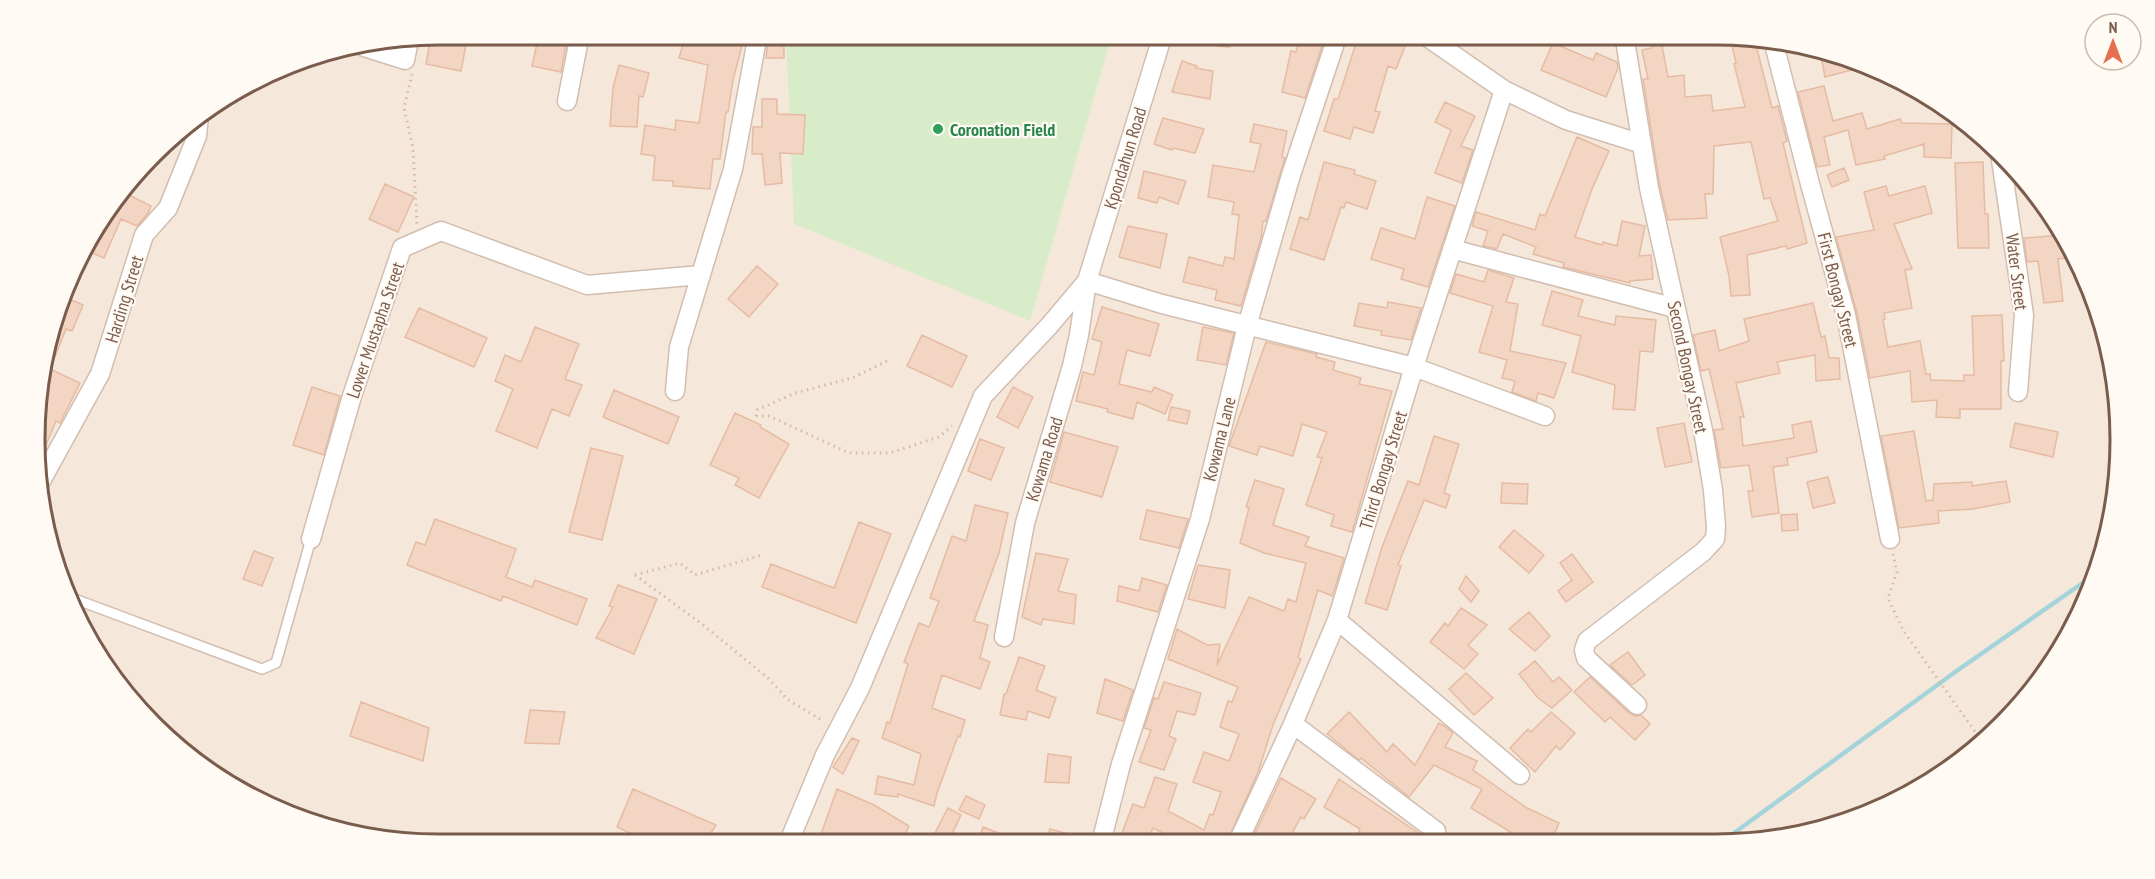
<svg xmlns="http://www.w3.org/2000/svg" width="2155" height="879" viewBox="0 0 2155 879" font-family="'PT Sans Narrow',sans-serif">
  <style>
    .residential { fill: #f5e8da }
    .green { fill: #d8ecc9 }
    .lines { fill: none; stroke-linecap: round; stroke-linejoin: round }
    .stream { stroke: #a5d3da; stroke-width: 4.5 }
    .building { fill: #f3d5c3; stroke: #e6bba3; stroke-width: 1.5 }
    .service-casing { stroke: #d1beb0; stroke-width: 12 }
    .minor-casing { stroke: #d1beb0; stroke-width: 21 }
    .path { stroke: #d9b8a5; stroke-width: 3; stroke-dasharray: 1.5 4.5; stroke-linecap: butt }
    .service { stroke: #fff; stroke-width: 9 }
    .minor { stroke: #fff; stroke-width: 18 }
    .leisure-dot { fill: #2e9e5b; stroke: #fffaf3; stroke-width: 2 }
    .labels { text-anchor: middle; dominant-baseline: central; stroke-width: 4.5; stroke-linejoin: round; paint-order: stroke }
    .leisure-label { font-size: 18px; font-weight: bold; fill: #27864d; stroke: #fffaf3; text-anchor: start }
    .street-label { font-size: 18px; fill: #7a5c4d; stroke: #fffaf3 }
    .rim { fill: none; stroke: #7a5c4d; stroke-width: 3 }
  </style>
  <rect width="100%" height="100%" fill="#fdf6ec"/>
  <path class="residential" d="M1715,34l130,22 73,33 64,46 55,58 42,67 28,74 13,79 -3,79 -18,77 -47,96 -70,79 -88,59 -125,38 -1329,3 -130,-21 -117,-62 -58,-54 -46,-65 -47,-124 -4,-132 18,-76 33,-73 84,-102 64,-46 72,-33 131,-21z"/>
  <path class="green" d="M786,35h326l-82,286 -236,-97z"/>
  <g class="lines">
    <path class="stream" d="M1723,841l235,-171 139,-97"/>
  </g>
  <path class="building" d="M440,34h28l-7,37 -35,-7 5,-28z
    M539,34h29l-7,38 -29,-6z
    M716,34h29l-12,46 -5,32h-2l-6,47h-7l-3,30 -37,-3v-5l-20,-1 2,-24 -14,-2 4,-29 30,5 1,-10 23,3 9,-58 -29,-7 6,-21 28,8z
    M769,34h15v24h-18z
    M1217,34h15l-2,13 -14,-1z
    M1301,34h25l-21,64 -23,-6 9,-41 5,1z
    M1359,34h38l11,5 -12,30 -8,-3 -13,45 5,1 -7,21 -19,-6 -4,12 -26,-8 10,-32h4z
    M1648,34h41v3l-27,9 6,31 16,-2 1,22 26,-2 2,16 32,-4 -11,-43 2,-1 -6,-26 25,4 17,67 6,-2 9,35 -4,2 24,100 -20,6 -1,-3 -39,9 3,40 -19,1 -2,-20 -9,-39 58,-16 -8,-23 -6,1 -13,-57 -37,4 -1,48h-8l2,24 -39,2 -8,-34 -17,-107h5l-6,-29 10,-2z
    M1553,43l40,17 3,-7 21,9 1,6 -12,29 -65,-27z
    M1845,56l22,10 -42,11 -3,-16z
    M1182,61l15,5 -1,2 17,3 -3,28 -38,-7z
    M619,65l30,8 -6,24 -4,-1 -2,31 -27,-1 3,-38z
    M1824,86l9,35 29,-8 5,16 33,-10 2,4 50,1 -1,34 -27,-1v-13l-40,12 1,3 -29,6 -8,-35 -24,7 6,28 -13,2 -19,-75z
    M762,99h15v15l28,1 -2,39 -23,-1 2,30 -17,2 -3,-31h-10l1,-27h9z
    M1445,102l30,14 -14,30 12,4 -11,33 -27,-10 16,-43 -16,-8z
    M1163,118l41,11 -9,24 -22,-5 -1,2 -18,-6z
    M1254,124l33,7 -5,26 3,1 -19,63h-3l-2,17 -20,68 -26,-6 2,-10 -34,-8 6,-25 34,9 2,-9 9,2 5,-44 -7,-1 2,-12 -26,-5 5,-32 41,7 7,-28 -11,-2z
    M1577,137l32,14 -17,38 -17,48 27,8 1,-3 14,4 5,-25 23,5 -6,30 12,-1 2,24 -23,2v2l-67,-16 1,-4 -31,-9 3,-7 -33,-13 -6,15 -14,-3 5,-15 -16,-5 4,-14 59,18 5,-16 5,2z
    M1324,162l31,8 -1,4 22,7 -9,28 -21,-7 -2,6 -3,-1 -17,53 -34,-11 10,-32 8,3z
    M1983,162l2,52h3l1,34h-31l-3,-85z
    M1844,168l5,12 -17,7 -5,-12z
    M1144,171l42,10 -8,23 -19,-7 -2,6 -19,-5z
    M385,184l29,13 -16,35 -29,-13z
    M1886,186l3,10 36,-10 7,27 -38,11 18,45 -7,1 7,38 -28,5 1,6 -2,1 5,27 32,-6 6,33h4l1,6 33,1v-6h10l-2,-59 30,-1 2,46h-3v48h-41v9l-24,-1 1,-17 -25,2 -2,-31 -40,7 -13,-65 -21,-76 38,-7 -10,-38z
    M125,193l26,13 -3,7 -11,13 -16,-7 -17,39 -21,-9 6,-12z
    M1427,197l28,9 -27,81 -27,-8 3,-10 -33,-10 10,-31 34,11z
    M1128,226l39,8 -7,34 -41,-11z
    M2063,235l14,22 -19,2 5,42 -19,2 -6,-42 -11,1 -3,-24z
    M757,266l21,18 -29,33 -21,-18z
    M1488,270l26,8 -8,24 12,2 -8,47 56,12 -12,35 -16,-5 -2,8 -24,-9 3,-11 -13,-3 5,-18 -28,-8 14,-46 -43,-13 6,-19 28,8z
    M1552,291l31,9 -5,16 37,9 1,-9 40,4 -3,32 -13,-1 -5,59 -22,-1 2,-24 -43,-13 9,-36 -39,-11z
    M62,296l21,9 -11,26 -6,-2 -16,40 30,14 -20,40 -4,-2 -16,38 -2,-73 18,-76z
    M1388,302l33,6 -10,32 -30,-5 1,-4 -28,-5 5,-23 28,5z
    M1813,303l8,34 4,-1 4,22h10l1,21 -24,2 -1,-26 -38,7 3,11 -44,10 8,34h-4l3,29 51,-8 -2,-13 19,-4 6,31 -30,6 1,7 -15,2 6,46 -27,4 -4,-26h5l-4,-26 -28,3 -7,-38 9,-1 -14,-60 -8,2 -8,-36 22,-5 4,21 30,-10 -5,-22z
    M1102,307l57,17 -9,32 -23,-6 -8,34 33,8 2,-5 19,8 -8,19 -28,-12 -4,17 -26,-7 1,-3 -32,-8 7,-29 11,3 8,-33 -10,-3z
    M419,308l68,30 -13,29 -69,-30z
    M535,327l44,17 -14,35 17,6 -13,31 -17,-7 -15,39 -41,-17 17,-42 -18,-8 10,-26 16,7z
    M1203,327l31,6 -8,32 -29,-5z
    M922,335l45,21 -15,31 -45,-21z
    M1266,342l51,12 -1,3 19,5 -2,8 28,8 -2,6 33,7 -40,141 -21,-6 3,-11 -28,-10 16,-47 -5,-1 10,-25 -25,-8 -9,32 -33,-10 -3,9 -28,-9z
    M312,387l28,9 -16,59 -31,-10z
    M1013,387l20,10 -15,31 -21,-11z
    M614,390l65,27 -11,27 -65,-27z
    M1171,407l19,4 -3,13 -19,-4z
    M735,413l26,12 -1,2 29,17 -30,54 -24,-13 4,-7 -29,-13z
    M1684,423l8,39 -27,5 -8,-39z
    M2015,423l43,9 -5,25 -43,-10z
    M1914,431l12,70 7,-1 1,-16 38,-2v4l34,-5 4,21 -37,7 -35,2 1,12 -40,5 -18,-92z
    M1064,432l54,15 -16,50 -52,-15z
    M1434,436l25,8 -15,49 6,2 -4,13 -22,-8 -26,65 3,1 -14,44 -22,-7 17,-56 26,-66 11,4z
    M980,439l24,9 -13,32 -23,-9z
    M591,448l32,8 -21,84 -33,-8z
    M1828,477l7,26 -22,5 -6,-26z
    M1255,480l29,9 -11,36 36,12 -4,9 39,12 -10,33 -2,5 -14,-6 -20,67 3,2 -28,66 -15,47 -31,70 -44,1 -30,-15 -6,15h-14l-13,-5 13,-34 11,4 11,-31 22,7 -9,27 36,19 6,-16 3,1 8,-23 -28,-10 11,-30 25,9 10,-27 -19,-7 8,-26 4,1 6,-15 -70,-28 9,-30 30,16 13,-1 -3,21 32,-68 35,14 4,-12 8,3 10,-39 -42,-10 -24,-10 9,-35 -3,-1z
    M1502,483l26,1 -1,20 -26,-1z
    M975,505l33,8 -9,40 -25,68 14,4 -8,33 10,4 -10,27 -38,-14 -10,33 33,12 -5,17 -2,-1 -21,57 -3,13 -36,-12v3l-23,-3 3,-18 36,9 7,-31 -39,-16 5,-16 3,1 18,-59 -4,-2 15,-39 10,4 10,-26 -9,-3 22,-62 14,5z
    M1147,510l41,9 -9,29 -39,-9z
    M1797,514l1,16 -16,1 -1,-16z
    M435,519l81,30 -10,28 26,10 3,-7 52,19 -10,26 -74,-29 -2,5 -94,-36 9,-23 9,3z
    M859,522l32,12 -35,89 -94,-36 9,-23 63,24z
    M1514,530l30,25 -15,18 -30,-26z
    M254,551l19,7 -11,28 -19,-7z
    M1036,553l32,6 -10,32 18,4 -2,29 -31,-5 -2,6 -19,-8z
    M1572,554l21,28 -27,20 -8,-11 14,-11 -12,-17z
    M1198,565l32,5 -5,38 -37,-9z
    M1466,576l13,15 -8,11 -12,-13z
    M1142,578l25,7 -9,27 -41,-11 2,-15 20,5z
    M618,585l39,14 -23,55 -38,-16 17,-31 -4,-1z
    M1461,608l26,17 -19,20 10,9 -14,15 -34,-27 15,-19 3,3z
    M1529,612l21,24 -15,15 -26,-22z
    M1628,652l17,23 -13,10 -22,-20z
    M1019,657l26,9 -9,24 20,8 -7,20 -21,-7 -2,9 -26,-5 4,-21h2z
    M1535,661l18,21 6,-5 13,13 -20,18 -14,-10 -19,-24z
    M1466,673l27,25 -19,17 -25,-26z
    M1590,677l39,36 6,3 6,-1 9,9 -15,16 -25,-23 -5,5 -31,-30z
    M1105,679l28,11 -10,31 -26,-8z
    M1164,682l37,11 -6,22 -18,-4 -8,25 7,3 -12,31 -25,-8 12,-32 -7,-2 10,-30 4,1z
    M361,702l68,26 -6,33 -73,-25z
    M530,710l35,2 -6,32 -34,-1z
    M1349,712l38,40 6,-8 22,21 24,-42 7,4 7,6 -8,14 32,14 -4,9 54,38 32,15 -8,19h-36l2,-6 -46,-28 11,-19 -48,-24 -25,32 -48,-39 -2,2 -32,-26z
    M1551,712l24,21 -15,17 -4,-4 -21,26 -25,-24 18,-19 3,3z
    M852,738l7,3 -16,33 -10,-7z
    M1048,754l23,3 -2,26 -24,-1z
    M1281,778l35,21 -12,20 -3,-2 -14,25h-36z
    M1339,779l90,61 5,2h-79l5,-13 -36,-22z
    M633,789l83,36 -12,19h-51l-36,-17z
    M837,789l37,16 35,21 -8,17h-83z
    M966,796l19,9 -6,14 -20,-9z
    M948,808l13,7 -12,25 -14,-7z
    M983,827l39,15 -1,1h-44z
    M1050,829l37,10v4h-42z"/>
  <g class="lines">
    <g class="service-casing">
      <path id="service" d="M72,598l190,71 14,-6 35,-124"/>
    </g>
    <g class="minor-casing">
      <path id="minor" d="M1423,34l81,56 62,30 76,24
        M1624,34l25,154 54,242 10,60 3,37 -1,12 -12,13 -116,89 -3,9 2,8 51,47
        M1774,44l36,140 36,131 44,224
        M364,47l41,13 4,-20
        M567,101l13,-67
        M2000,153l24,162 -6,77
        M1452,249l223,59
        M1087,281l75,23 252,63 131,49
        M675,391l4,-44 54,-178 25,-135
        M41,481l59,-107 44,-139 24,-27 29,-72 2,-20
        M311,539l41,-143 50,-148 39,-17 146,54 114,-10
        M1337,620l183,155
        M1004,637l21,-114 47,-157 7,-31 8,-54 76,-247
        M1293,724l143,107
        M1238,842l55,-118 44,-104 77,-253 90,-277
        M1101,843l20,-79 79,-245 47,-193 44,-151 47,-141
        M788,844l37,-89 35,-67 123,-292 66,-70 38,-45"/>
    </g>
    <path class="path" d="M412,74l-8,34 9,40 4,77
      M756,416h13l80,37h41l49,-16 13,-11
      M756,416l1,-6 38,-17 57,-15 35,-17
      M1893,554l4,18 -9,26 15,32 80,113
      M635,575l67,49 67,55 18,20 36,22
      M635,575l45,-12 15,12 67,-20"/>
    <use href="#service" class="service"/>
    <use href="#minor" class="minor"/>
  </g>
  <circle class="leisure-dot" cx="938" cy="129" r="6"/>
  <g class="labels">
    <g class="leisure-label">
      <text x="950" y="129">Coronation Field</text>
    </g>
    <g class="street-label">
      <text transform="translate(1125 158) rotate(-73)">Kpondahun Road</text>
      <text transform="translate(2017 272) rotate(83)">Water Street</text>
      <text transform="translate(1838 290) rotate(76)">First Bongay Street</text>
      <text transform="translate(124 299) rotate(-73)">Harding Street</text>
      <text transform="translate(375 330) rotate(-71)">Lower Mustapha Street</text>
      <text transform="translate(1688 367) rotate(78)">Second Bongay Street</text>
      <text transform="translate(1219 439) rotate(-76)">Kowama Lane</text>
      <text transform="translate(1044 459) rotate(-73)">Kowama Road</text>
      <text transform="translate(1383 470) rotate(-73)">Third Bongay Street</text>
    </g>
  </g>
  <path d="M0 0H2155V879H0ZM439 45H1716A394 394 0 0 1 2110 439V440A394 394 0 0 1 1716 834H439A394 394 0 0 1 45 440V439A394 394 0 0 1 439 45Z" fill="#fffaf3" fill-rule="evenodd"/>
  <path class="rim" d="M439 45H1716A394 394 0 0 1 2110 439V440A394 394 0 0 1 1716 834H439A394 394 0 0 1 45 440V439A394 394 0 0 1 439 45Z"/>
  <g transform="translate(2113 42)"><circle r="28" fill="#fffaf3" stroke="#cabbb1" stroke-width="1.5"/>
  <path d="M0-4.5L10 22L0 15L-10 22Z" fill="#e76f51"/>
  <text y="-9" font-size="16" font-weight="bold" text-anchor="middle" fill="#7a5c4d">N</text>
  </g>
</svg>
